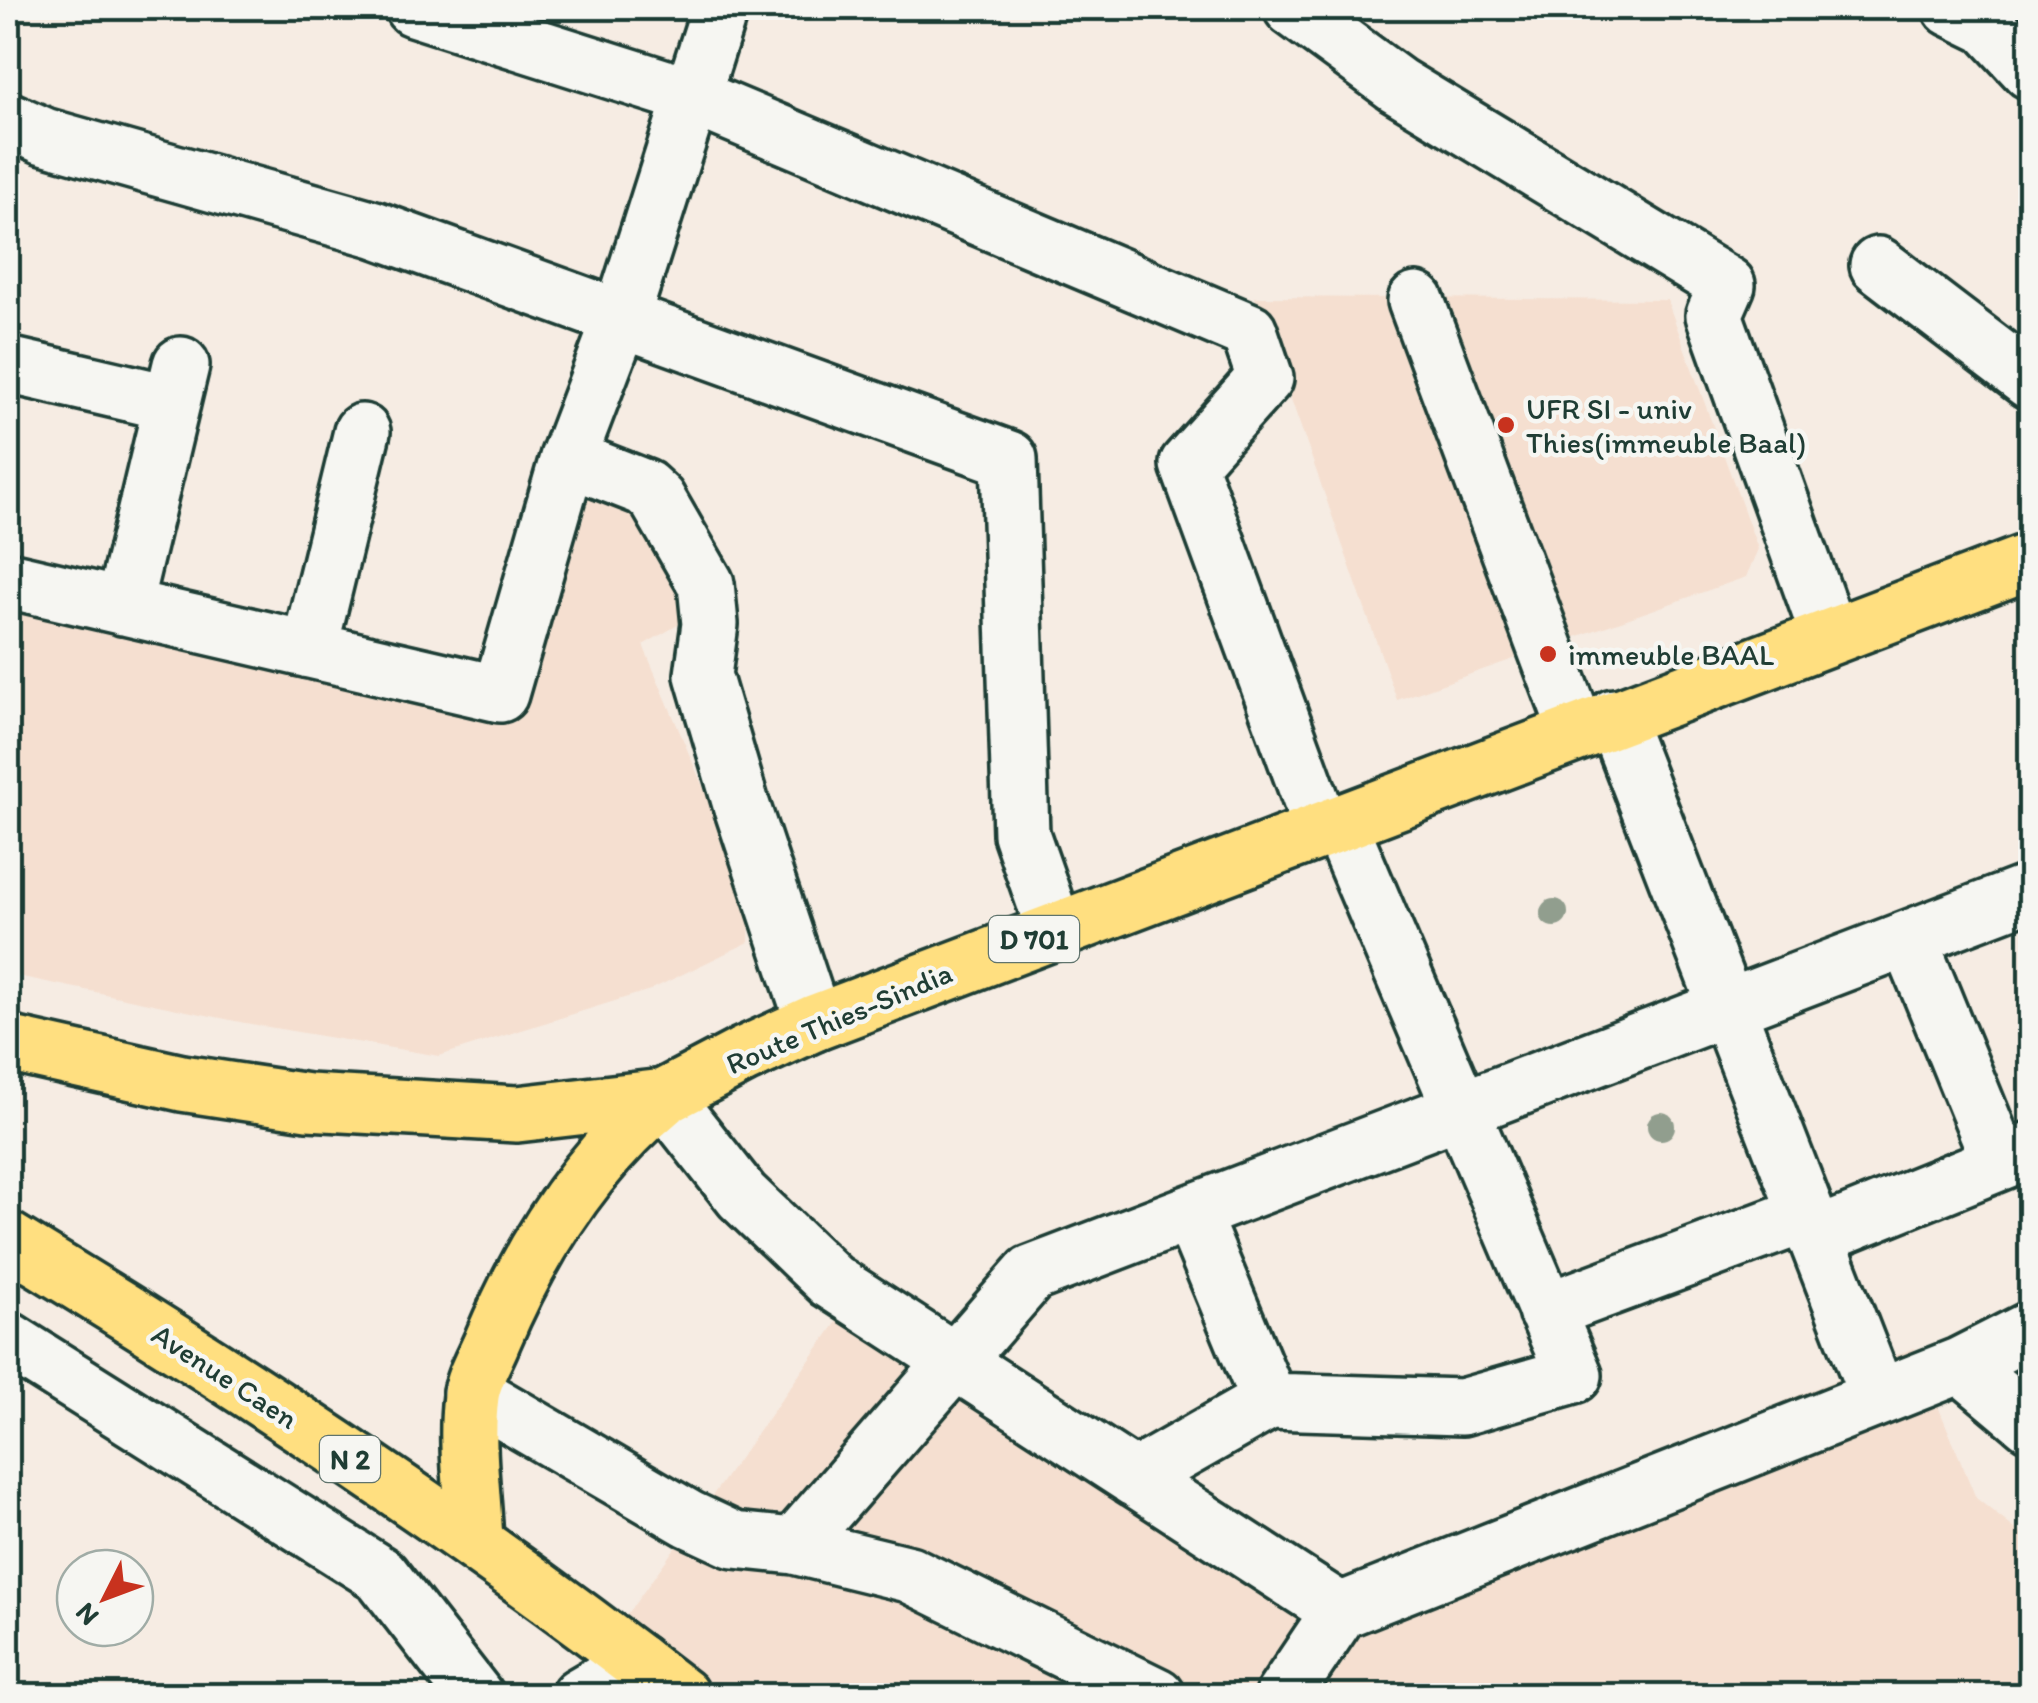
<svg xmlns="http://www.w3.org/2000/svg" width="2038" height="1703" viewBox="0 0 2038 1703" font-family="Itim,sans-serif">
  <style>
    .built { fill: #f5dfd0 }
    .lines { fill: none; stroke-linecap: round; stroke-linejoin: round }
    .minor-casing { stroke: #1f3d34; stroke-width: 62 }
    .major-casing { stroke: #1f3d34; stroke-width: 62 }
    .highway-casing { stroke: #1f3d34; stroke-width: 62 }
    .minor { stroke: #f6f6f2; stroke-width: 55 }
    .major { stroke: #ffdf80; stroke-width: 55 }
    .highway { stroke: #ffdf80; stroke-width: 55 }
    .tree { fill: #919e8e }
    .poi-dot { fill: #c8321e; stroke: #f6f6f2; stroke-width: 4 }
    .labels { text-anchor: middle; dominant-baseline: central; stroke-width: 9; stroke-linejoin: round; paint-order: stroke }
    .shield { fill: #f6f6f2; stroke: #60746d; stroke-width: 2.5 }
    .shield-label { font-size: 28px; font-weight: bold; fill: #1f3d34 }
    .poi-label { font-size: 30px; fill: #1f3d34; stroke: #f6f6f2; text-anchor: start }
    .street-label { font-size: 30px; fill: #1f3d34; stroke: #f6f6f2 }
  </style>
  <rect width="100%" height="100%" fill="#f6ece3"/>
  <filter id="ink" filterUnits="userSpaceOnUse"><feTurbulence type="fractalNoise" baseFrequency=".01" numOctaves="2"/><feDisplacementMap in="SourceGraphic" scale="20" xChannelSelector="R" yChannelSelector="G"/><feConvolveMatrix kernelMatrix="1 2 1 2 8 2 1 2 1" color-interpolation-filters="sRGB"/></filter>
  <g filter="url(#ink)">
    <path class="built" d="M1255,297l412,3 91,249 -12,28 -349,123z
      M592,485l47,6 58,123 -54,31 107,253 -1,44 -99,48 -211,66 -194,-33 -237,-49v-383l507,119z
      M862,1287l470,300 582,-239 62,150 54,43v154l-1502,1 68,-38z"/>
    <g class="lines">
      <g class="minor-casing">
        <path id="minor" d="M413,8l278,88 558,235 16,47 -77,86 134,366
          M1292,8l105,77 330,200 -13,30 115,321
          M1951,8l37,18 42,45
          M8,120l36,16 330,93 635,230 12,375 34,97
          M1878,265l152,116
          M1416,301l161,431
          M8,365l164,38
          M568,458l77,30 12,11 49,85 4,40 -7,51 37,126 74,222
          M8,580l492,114 68,-236 53,-139 99,-311
          M123,607l58,-242
          M309,650l53,-218
          M1614,717l264,680
          M1909,939l91,223
          M664,1097l78,99 89,85 509,330
          M1191,1213l78,188
          M1815,1237l215,-87
          M1546,1311l261,-97
          M8,1340l373,235 94,121
          M1961,1365l69,58
          M471,1392l218,127 45,21 60,6 115,28 248,122
          M1134,1478l135,-77 193,6 112,-32 -235,-552
          M794,1546l237,-272 999,-382
          M579,1696l58,-34
          M1283,1696l57,-85 621,-246 69,-35"/>
      </g>
      <g class="major-casing">
        <path id="major" d="M8,1044l174,39 126,19 209,12 147,-17 80,-42 70,-32 1216,-462
          M475,1542c-2,-48 -10,-99 -4,-146 2,-19 15,-39 22,-57 39,-92 94,-178 171,-242"/>
      </g>
      <g class="highway-casing">
        <path id="highway" d="M8,1240c232,140 459,289 673,456"/>
      </g>
      <use href="#minor" class="minor"/>
      <use href="#major" class="major"/>
      <use href="#highway" class="highway"/>
    </g>
    <g class="tree">
      <circle cx="1554" cy="913" r="14"/>
      <circle cx="1661" cy="1126" r="14"/>
    </g>
  </g>
  <g class="poi-dot">
    <circle cx="1506" cy="425" r="10"/>
    <circle cx="1548" cy="654" r="10"/>
  </g>
  <g class="labels">
    <g class="shield">
      <rect x="989" y="916" width="90" height="46" rx="8"/>
      <rect x="320" y="1436" width="60" height="46" rx="8"/>
    </g>
    <g class="shield-label">
      <text x="1034" y="939">D 701</text>
      <text x="350" y="1459">N 2</text>
    </g>
    <g class="poi-label">
      <text x="1526" y="408">UFR SI - univ<tspan x="1526" dy="34">Thies(immeuble Baal)</tspan></text>
      <text x="1568" y="654">immeuble BAAL</text>
    </g>
    <g class="street-label">
      <text transform="translate(839 1018) rotate(-23)">Route Thies-Sindia</text>
      <text transform="translate(225 1376) rotate(33)">Avenue Caen</text>
    </g>
  </g>
  <rect width="2038" height="1703" fill="none" stroke="#f6f6f2" stroke-width="40"/>
  <rect x="20" y="20" width="1998" height="1663" fill="none" stroke="#1f3d34" stroke-width="4" filter="url(#ink)"/>
  <g transform="translate(105 1598) rotate(228)"><circle r="48" fill="#f6f6f2" stroke="#a0aca6" stroke-width="2.5"/>
  <path d="M0-8L18 38L0 25L-18 38Z" fill="#c8321e"/>
  <text y="-15" font-size="28" font-weight="bold" text-anchor="middle" fill="#1f3d34">N</text>
  </g>
</svg>
